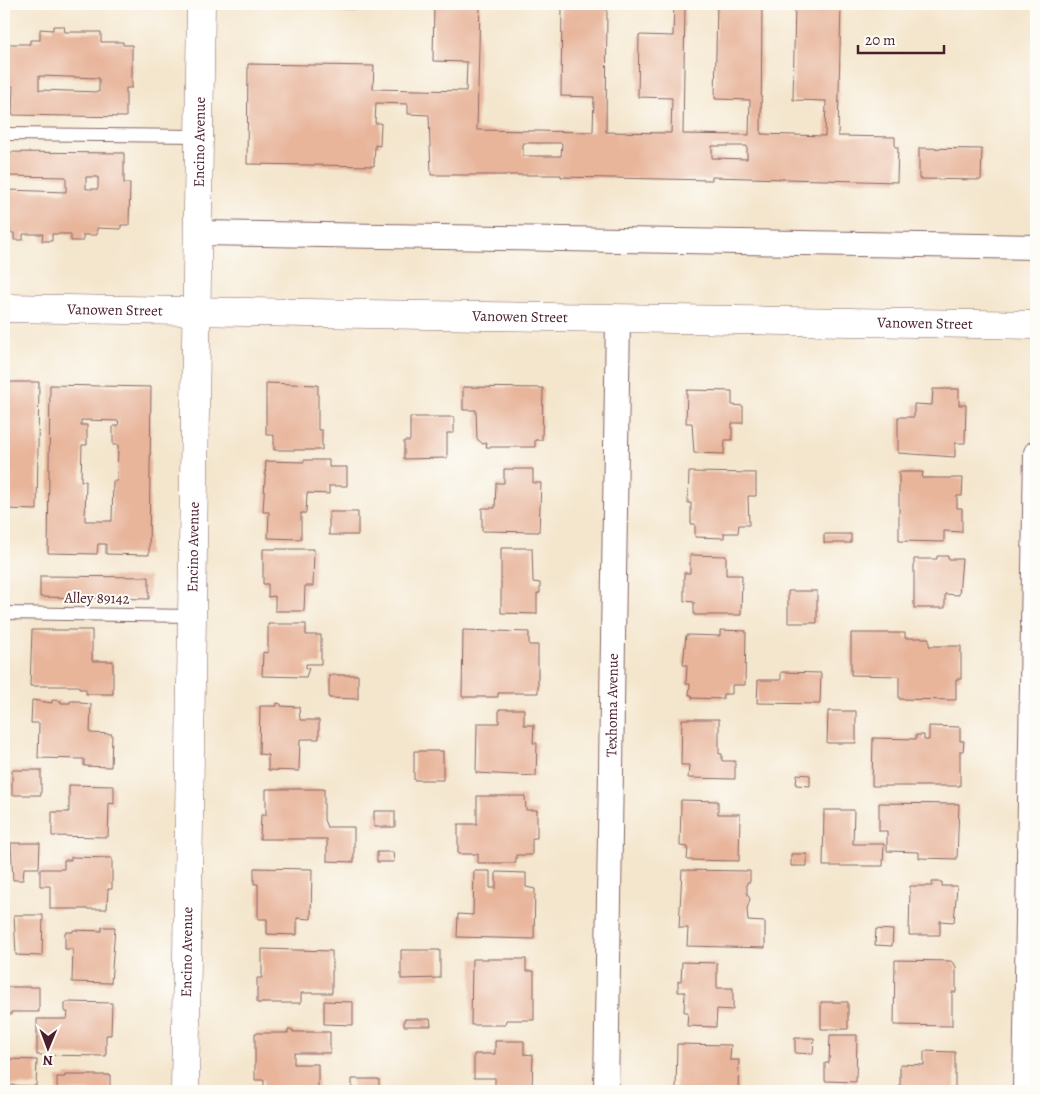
<svg xmlns="http://www.w3.org/2000/svg" width="1040" height="1095" viewBox="0 0 1040 1095" font-family="Alegreya,serif">
  <style>
    .building { fill: #e8b59b; fill-rule: evenodd }
    .lines { fill: none; stroke-linecap: round; stroke-linejoin: round }
    .lane-casing { stroke: #866564; stroke-width: 14 }
    .street-casing { stroke: #866564; stroke-width: 26 }
    .secondary-casing { stroke: #866564; stroke-width: 29 }
    .lane { stroke: #fff; stroke-width: 12 }
    .street { stroke: #fff; stroke-width: 24 }
    .secondary { stroke: #fff; stroke-width: 28 }
    .labels { text-anchor: middle; dominant-baseline: central; stroke-width: 4; stroke-linejoin: round; paint-order: stroke }
    .street-label { font-size: 15px; fill: #4a1f2b; stroke: #fdfcf7 }
  </style>
  <rect width="100%" height="100%" fill="#fdfcf7"/>
  <filter id="ink" filterUnits="userSpaceOnUse"><feTurbulence type="fractalNoise" baseFrequency=".02" numOctaves="2"/><feDisplacementMap in="SourceGraphic" scale="10" xChannelSelector="R" yChannelSelector="G"/><feConvolveMatrix kernelMatrix="1 2 1 2 8 2 1 2 1" color-interpolation-filters="sRGB"/></filter>
  <filter id="wash" filterUnits="userSpaceOnUse"><feTurbulence type="fractalNoise" baseFrequency=".0096" numOctaves="4" result="noise"/><feDisplacementMap in="SourceGraphic" scale="20" xChannelSelector="R" yChannelSelector="G"/><feGaussianBlur stdDeviation="1.12" result="paint"/><feColorMatrix in="noise" values="0 0 0 0 0 0 0 0 0 0 0 0 0 0 0 0 0 1.4 0 .05"/><feComposite in="paint" operator="in"/></filter>
  <g filter="url(#wash)">
    <rect width="100%" height="100%" fill="#f4e6cd"/>
    <g id="blocks">
      <path class="building" d="M343,4h25v5h-25z
        M434,4h46l-3,126 116,2 1,-35 -33,-1 1,-92h45l-1,128 65,1 1,-35 -34,-1 1,-62 34,1 1,-32h11l-2,130 66,1 1,-35 -35,-1 2,-95h45l-1,130 64,2 1,-35 -33,-1 2,-96h46l-3,132 57,1v10h3l-1,35 -185,-5v3l-151,-3v-2h-130l-2,-60 -21,-1v-10l-32,-1 -1,20h6l-1,23 -5,-1 -1,21 -127,-2 1,-100 126,2 -1,23 93,2 1,-29 -34,-1zM523,143h39l-1,13h-38zM712,146h35v13l-35,-1z
        M53,26h11l1,6h36v10h22v3h9v43h-6v29l-114,-2 1,-29 -9,-1v-13h4v-28h22v-4h10v-11l13,1zM39,76l60,2v14l-60,-2z
        M919,148l63,1 -1,31 -62,-1z
        M4,152l120,1v30h6l-1,42h-8v4l-24,-1v7h-14v6h-12v-7h-19v7h-10l1,-7h-20v6h-9v-7h-9l-1,-7zM7,176l59,1v15l-59,-2zM86,177h12v12h-12z
        M4,382h35l-2,128 -33,-1z
        M266,383l52,2v45h4v20h-48v-15h-8z
        M50,385l101,2 -2,168 -43,-1v-10h-8l-1,10 -49,-1zM81,420l38,1 -1,5h-5v19h5l-1,36h-4l-1,40h-27l1,-40h-5l1,-36h5v-20h-6z
        M463,387l80,1 -1,52h-7v7h-49l1,-4 -4,1 -6,-5 -1,-29h-13z
        M933,389h26v16h7l-1,38h-10v14l-57,-4v-36h16v-13l18,1z
        M687,390l45,1v14l11,1v17h-11v17h-7l-1,14 -30,-1 -2,-30h-6z
        M410,417h44v16h-7v25l-43,1v-18h6z
        M304,460h25v7h18v19h-18v8l-22,-1 -1,20h-5v26l-33,-1 1,-26h-6l3,-51 38,1z
        M504,469h29v14h8l-2,49 -57,-1v-23h13l1,-25h8z
        M689,472l67,1v23h-8l1,29h-10l-1,8h-14v5l-29,-1v-13h-4v-21h-3z
        M899,472h24l-1,6h41l-1,18h-5v12h5v24l-18,-1v11l-45,-1z
        M329,512h29v23h-29z
        M824,534h27v9h-27z
        M501,548h31l1,34 7,1v10h-3v21l-36,-1z
        M263,549h51l-1,37h-8l-1,25h-29v-15l-7,1v-13h-5z
        M690,555l36,1v19h16l-1,40h-47v-13l-10,-1v-28h6z
        M937,556h11v3h14l-3,36 -14,-1v14h-31v-49h23z
        M40,576l109,1v22l-109,-2z
        M788,591h29v32h-29z
        M268,624h38v11h15v29h-15v4h3l-3,9 -44,-1 1,-24 5,1z
        M32,630h60v31h21v33h-27v-5h-7v-3h-49z
        M463,630l66,2v13h9v48h-40v4h-36z
        M720,630l26,1 -1,54h-13v9h-9v5l-31,-1v-3h-3l1,-11h-4l1,-19h-4l3,-30 34,1z
        M851,633h54v5h24v8h32v33h-5v21l-57,-1v-23l-48,-1z
        M781,672l40,1 -1,31 -63,-1 1,-23h23z
        M329,675h29v24l-29,-1z
        M32,700l20,3v-3l9,1v2h9v-2h10v2l11,1 -1,29 22,1 -1,33 -27,-1v-7l-46,-1 1,-35h-8z
        M277,703l4,1v2l18,1 1,13h19v19h-19l-1,32 -31,-1v-15l-9,-1 1,-48h17z
        M499,709h25v16h10l-1,18h4l-1,33 -60,-3 1,-50h22z
        M828,711h28v32h-29z
        M682,719h37v35h3v7h13v18l-47,-1 1,-13h-8z
        M929,726l31,1v14h4l-1,10h-3v35h-88l1,-48 43,1v-4h8v5h5z
        M414,751h29v29h-29z
        M12,770h29v25h-29z
        M797,774l13,1v11l-14,-1z
        M69,785l45,1v18l-5,-1 -1,34 -56,-1v-24h17z
        M266,789h58v31l3,7h27v35l-27,-1v-22h-67l1,-24h5z
        M477,796h48l1,14h11v28h-5v17h-16v8h-38v-9h-20v-30h19z
        M681,800l37,1v13h22l-1,47 -52,-1 1,-13 -8,-1z
        M879,803l80,1 -2,55 -38,-1v-6l-32,-1v-20h-8z
        M824,810h30l-1,34h31l-1,22h-60z
        M374,811h21v16h-21z
        M11,843h29l-1,25h-15l-1,12h-10z
        M377,852h16l1,10h-17z
        M791,854h16v12h-16z
        M71,857l41,1v31h-4l-1,20h-57v-23h-10v-17h24v-9h7z
        M254,868l58,1 -1,50 -14,-1v17l-30,-1v-15h-9v-35h-4z
        M682,870l68,1v11h-3v11l3,6 -3,10 1,12 17,1v26l-78,-2 1,-18h-9z
        M474,871h16v17h6v-16l30,1v14l9,2 -1,50 -77,-2 1,-23 15,1z
        M932,882h10v4h15l-3,36 -14,-1v14h-31l1,-49h22z
        M14,915h29l-1,41 -26,-1z
        M102,927h13l-4,56 -39,-1 1,-33h-8v-17h8v-2l29,1z
        M876,929l17,1 -1,16 -17,-1z
        M262,949l70,2v42h-31v10h-44v-25h5z
        M401,950h39v28l-39,1z
        M472,959h54v12h8v49h-28l-1,5h-34z
        M895,960l56,1 5,5v26h-4v34l-58,-1z
        M682,962l35,1v25h16v22l-16,-1 -1,18 -29,-1 1,-14h-4l1,-20h-7v-11h3z
        M4,987h35v25h-28v3h-7z
        M324,1001l29,1v23l-29,-1z
        M68,1002l44,1 -1,32h-5v21l-69,-1v-36h30l1,-7h-3v-8z
        M821,1002h27v27h-27z
        M404,1019h26l1,7h-27z
        M288,1030h5v2h37v21h-36v11h24v27h-54v-11h-9v-47h33z
        M830,1035h27l-1,47 -31,-1v-18h4z
        M795,1038h19l-1,16 -18,-1z
        M495,1041h29v13l9,1 -1,36h-37v-13h-21v-24h21z
        M677,1044l54,1 -1,15h9l-1,31h-62z
        M924,1051l31,1v39h-55v-27l24,1z
        M8,1059l29,1 -1,26 -29,-1z
        M65,1075h45v16h-53v-14h8z
        M352,1079h27v12h-27z"/>
    </g>
  </g>
  <g filter="url(#ink)">
    <use href="#blocks" fill-opacity="0" stroke="#866564" stroke-width="1"/>
    <g class="lines">
      <g class="lane-casing">
        <path id="lane" d="M4,134l195,2
          M4,613l187,3"/>
      </g>
      <g class="street-casing">
        <g id="street">
          <path d="M199,233l837,14"/>
          <path id="s1" d="M606,1091l12,-773"/>
          <path d="M1025,1091l11,-638"/>
        </g>
      </g>
      <g class="secondary-casing">
        <g id="secondary">
          <path id="s2" d="M4,308l1032,17"/>
          <path id="s3" d="M185,1091c4,-362 12,-725 16,-1087"/>
        </g>
      </g>
      <use href="#lane" class="lane"/>
      <use href="#street" class="street"/>
      <use href="#secondary" class="secondary"/>
    </g>
  </g>
  <g class="labels">
    <g class="street-label">
      <text stroke="none"><textPath href="#s3" startOffset="949">Encino Avenue</textPath></text>
      <text stroke="none"><textPath href="#s2" startOffset="111">Vanowen Street</textPath></text>
      <text stroke="none"><textPath href="#s2" startOffset="516">Vanowen Street</textPath></text>
      <text stroke="none"><textPath href="#s2" startOffset="921">Vanowen Street</textPath></text>
      <text stroke="none"><textPath href="#s3" startOffset="544">Encino Avenue</textPath></text>
      <text transform="translate(97 598) rotate(1)">Alley 89142</text>
      <text stroke="none"><textPath href="#s1" startOffset="386">Texhoma Avenue</textPath></text>
      <text stroke="none"><textPath href="#s3" startOffset="139">Encino Avenue</textPath></text>
    </g>
  </g>
  <rect width="1040" height="1095" fill="none" stroke="#fdfcf7" stroke-width="20"/>
  <g transform="translate(48 1048) rotate(181)" stroke="#fdfcf7" stroke-width="4" paint-order="stroke">
  <path d="M0-4L9 19L0 12L-9 19Z" fill="#4a1f2b"/>
  <text y="-8" font-size="14" font-weight="bold" text-anchor="middle" fill="#4a1f2b">N</text>
  </g>
  <path d="M858 45v8h86v-8" fill="none" stroke="#4a1f2b" stroke-width="2.5"/>
  <text x="865" y="45" font-size="15" fill="#4a1f2b" stroke="#fdfcf7" stroke-width="4" paint-order="stroke">20 m</text>
</svg>
